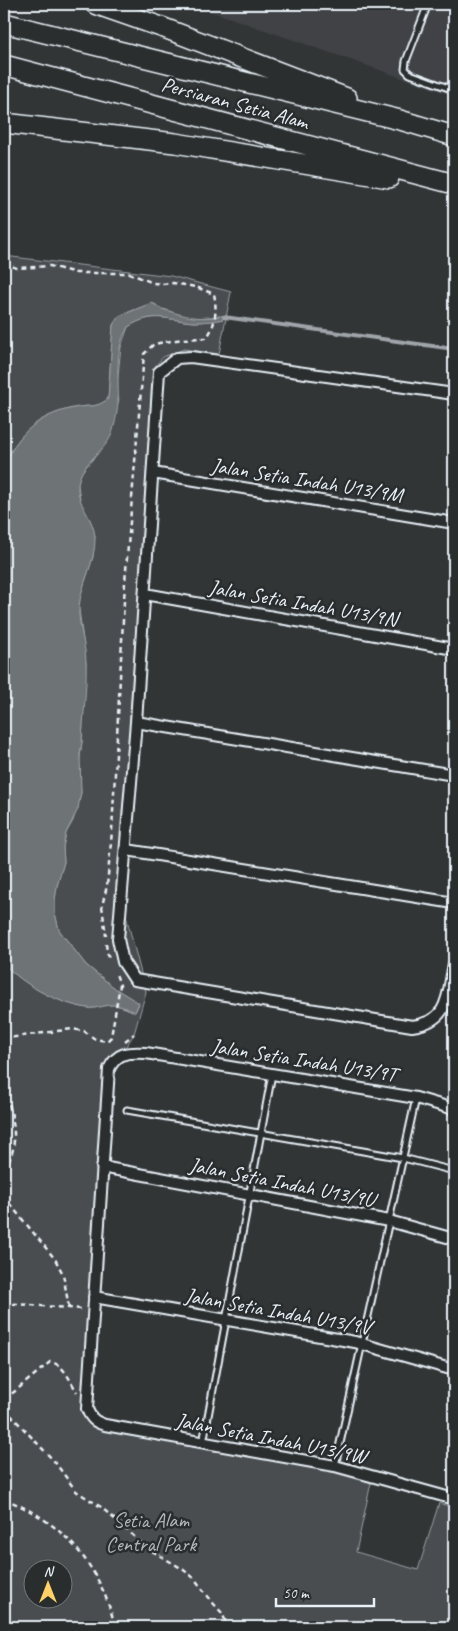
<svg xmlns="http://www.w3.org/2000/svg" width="458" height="1631" viewBox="0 0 458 1631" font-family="Caveat,sans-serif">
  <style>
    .built { fill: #3f4244 }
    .green { fill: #494d4f; stroke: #989fa4; fill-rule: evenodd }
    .water { fill: #6e7376; stroke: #9fa5aa }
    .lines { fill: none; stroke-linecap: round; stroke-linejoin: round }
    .stream { stroke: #9fa5aa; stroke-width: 4 }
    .lane-casing { stroke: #e8f1f8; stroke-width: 9 }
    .street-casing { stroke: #e8f1f8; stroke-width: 14 }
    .highway-casing { stroke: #e8f1f8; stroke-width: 22 }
    .path { stroke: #e8f1f8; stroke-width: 2.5; stroke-dasharray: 5 4; stroke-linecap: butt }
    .lane { stroke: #2a2d2e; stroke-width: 5 }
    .street { stroke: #2a2d2e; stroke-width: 10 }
    .highway { stroke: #2a2d2e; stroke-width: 19 }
    .labels { text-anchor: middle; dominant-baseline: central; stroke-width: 5; stroke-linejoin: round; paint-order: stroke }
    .street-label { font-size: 21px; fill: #e8f1f8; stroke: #2a2d2e }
    .park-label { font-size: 21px; fill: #b0b8bd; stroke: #2a2d2e }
  </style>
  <rect width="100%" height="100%" fill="#323536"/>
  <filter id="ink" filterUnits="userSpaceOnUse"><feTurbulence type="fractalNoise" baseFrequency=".02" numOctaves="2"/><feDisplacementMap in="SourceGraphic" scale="10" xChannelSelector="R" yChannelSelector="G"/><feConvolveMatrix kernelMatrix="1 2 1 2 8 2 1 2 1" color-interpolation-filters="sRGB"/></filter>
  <g filter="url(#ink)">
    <path class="built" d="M190,4h264v92z"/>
    <path class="green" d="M4,256l167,20 60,16 -12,62 -35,-5 -21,8 -10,12 -34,520 27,103 -12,42 -7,11 -15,14 -22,363 282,56 -16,74 62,18 21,-67 15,5v119h-450v-660l4,1c20,19 50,35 79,40 8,1 14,-2 22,-3 9,-1 18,4 26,7l4,-8 -23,-15 -30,-24 -27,-35 -4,-17v-13l2,-14 7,-24 -1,-15 3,-14 7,-12 8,-28 -2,-28 3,-23 4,-79 -7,-54 1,-12 13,-40 2,-21 -5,-16 -9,-15 -3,-20 1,-8 5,-8 18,-20 17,-49 -2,-14 4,-39 7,-20c26,-17 42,-6 67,-5 9,0 19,-1 28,-3l-4,-3c-12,1 -25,3 -38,0 -7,-2 -13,-7 -20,-7l-6,-5h-6l-30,12 -6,9 -5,74c-12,9 -15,6 -29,8 -37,6 -63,25 -75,61zM32,1568h30v30h-30z"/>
    <path class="water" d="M152,303c4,2 7,5 10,6 23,7 38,12 63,6l-2,4c-9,2 -18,3 -28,3 -25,-1 -41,-12 -67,5 -16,25 -7,58 -11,85 -2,11 -4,24 -11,32 -10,13 -26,23 -28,40 -2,21 16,33 17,53 1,25 -14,46 -16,70 -1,19 7,37 7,56 1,26 -3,53 -4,79l-2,12 1,38 -3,17 -12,24 -3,14 1,15 -7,24 -2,14v13l4,17 27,35 30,24 23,14 -4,9c-8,-3 -16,-8 -25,-7 -9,1 -14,4 -23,3 -29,-5 -58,-20 -79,-40l-4,-1v-499c12,-36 38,-55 75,-61 13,-2 17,1 29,-8l5,-74 6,-9z"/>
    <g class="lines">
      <path class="stream" d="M224,317l230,32"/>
      <g class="lane-casing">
        <path id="lane" d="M428,4l-22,57 -1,8 5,5 44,16
          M127,1110l276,48 51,13
          M203,1443l69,-369
          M335,1466l81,-368"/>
      </g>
      <g class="street-casing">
        <path id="street" d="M454,394l-263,-37 -14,1 -18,14 -23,350 -18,217 5,23 12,18 277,46c38,-5 35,-30 42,-62
          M153,473l301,50
          M145,594l309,55
          M136,722l318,53
          M127,850l327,53
          M454,1109l-38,-11 -270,-45c-18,-1 -29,-1 -37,16l-22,340c4,10 8,13 18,16l230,41 119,33
          M102,1167l287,54 65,18
          M94,1297l261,45 99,28"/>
      </g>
      <g class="highway-casing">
        <path id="highway" d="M95,4l69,24 183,70
          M4,23l396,97 54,16
          M4,65l450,119
          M4,123l171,20 214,35"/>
      </g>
      <path class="path" d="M4,264l13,4 33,-2 26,7h53l24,10 9,1 11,-1 23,4 18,7c3,14 2,33 -8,44l-24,1 -28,5 -10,10 -19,228 -13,249 -5,55 -5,20 4,30
        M106,944l1,8 2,6
        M4,1040l4,-2 64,-9 12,2 11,8 12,2 4,-4 9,-52 -4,-11
        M125,1041l9,-7
        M4,1087c8,23 18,61 0,81
        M4,1197l51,62 8,15 6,34
        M4,1303l78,6
        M4,1398l10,-6 36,-30c14,2 20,19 27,30
        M4,1408l50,53 22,30 25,16 46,41 34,20 13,10 19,25 9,10 6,14
        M4,1499c59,22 97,67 111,128"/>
      <use href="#lane" class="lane"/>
      <use href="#street" class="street"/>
      <use href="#highway" class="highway"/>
    </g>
  </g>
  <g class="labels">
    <g class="street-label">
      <text transform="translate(235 103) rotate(15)">Persiaran Setia Alam</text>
      <text transform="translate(307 480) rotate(9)">Jalan Setia Indah U13/9M</text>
      <text transform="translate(303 603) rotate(10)">Jalan Setia Indah U13/9N</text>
      <text transform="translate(304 1060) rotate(9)">Jalan Setia Indah U13/9T</text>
      <text transform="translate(282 1182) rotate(11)">Jalan Setia Indah U13/9U</text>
      <text transform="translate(278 1311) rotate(10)">Jalan Setia Indah U13/9V</text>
      <text transform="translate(271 1438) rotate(11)">Jalan Setia Indah U13/9W</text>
    </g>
    <g class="park-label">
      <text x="151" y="1520">Setia Alam<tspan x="151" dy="24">Central Park</tspan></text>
    </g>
  </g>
  <rect width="458" height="1631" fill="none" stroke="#2a2d2e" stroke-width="20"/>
  <rect x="10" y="10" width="438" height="1611" fill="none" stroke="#e8f1f8" stroke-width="2" filter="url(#ink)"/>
  <g transform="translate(48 1584)"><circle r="24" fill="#2a2d2e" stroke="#767b7f"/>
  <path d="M0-4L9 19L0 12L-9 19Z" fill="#ffd166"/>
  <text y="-8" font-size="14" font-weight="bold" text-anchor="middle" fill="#e8f1f8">N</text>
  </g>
  <path d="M276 1598v8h98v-8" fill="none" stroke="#e8f1f8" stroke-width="2.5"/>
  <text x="283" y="1598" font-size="15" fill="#e8f1f8" stroke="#2a2d2e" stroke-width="4" paint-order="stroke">50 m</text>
</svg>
